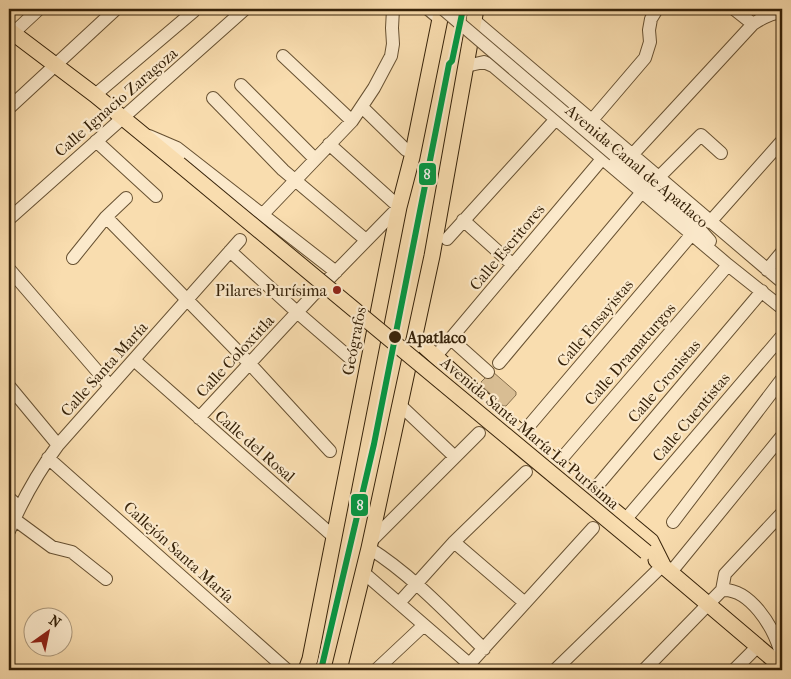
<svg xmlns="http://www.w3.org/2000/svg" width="791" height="679" viewBox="0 0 791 679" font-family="'IM FELL French Canon',serif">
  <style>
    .green { fill: #d8bd93; stroke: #87704e }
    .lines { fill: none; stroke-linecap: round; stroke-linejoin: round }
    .minor-casing { stroke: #675132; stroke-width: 14 }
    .major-casing { stroke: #362209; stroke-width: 17 }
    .minor { stroke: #fbe9cb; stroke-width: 12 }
    .major { stroke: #f9ddaf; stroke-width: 15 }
    .minor-bridge-casing { stroke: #675132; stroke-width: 14; stroke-linecap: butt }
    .major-bridge-casing { stroke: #362209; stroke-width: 17; stroke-linecap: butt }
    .minor-bridge { stroke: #fbe9cb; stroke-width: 12 }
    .major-bridge { stroke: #f9ddaf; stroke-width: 15 }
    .metro-1-casing { stroke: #fbe9cb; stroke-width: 10 }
    .metro-1 { stroke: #009a44; stroke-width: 6 }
    .poi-dot { fill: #8f2418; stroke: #fbe9cb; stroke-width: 2 }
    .stop-dot { fill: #362209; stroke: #fbe9cb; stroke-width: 2 }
    .labels { text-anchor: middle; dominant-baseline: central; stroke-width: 4.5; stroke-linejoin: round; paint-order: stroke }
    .street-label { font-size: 16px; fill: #362209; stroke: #fbe9cb }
    .poi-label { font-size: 16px; fill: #362209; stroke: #fbe9cb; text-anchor: end }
    .stop-label { font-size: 16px; font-weight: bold; fill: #362209; stroke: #fbe9cb; text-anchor: start }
    .line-badge { stroke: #fbe9cb; stroke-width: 2 }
    .badge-label { font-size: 14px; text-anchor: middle; font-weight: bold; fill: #fff }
  </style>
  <rect width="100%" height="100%" fill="#f9ddaf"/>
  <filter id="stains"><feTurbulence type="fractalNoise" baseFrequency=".004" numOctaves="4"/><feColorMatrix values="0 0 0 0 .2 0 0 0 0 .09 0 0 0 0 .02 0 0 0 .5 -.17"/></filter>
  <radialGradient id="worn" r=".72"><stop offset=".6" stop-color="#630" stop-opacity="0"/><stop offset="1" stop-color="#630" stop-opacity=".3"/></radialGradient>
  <path class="green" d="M491,372h2l23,20v3l-10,11h-3l-22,-21v-3z"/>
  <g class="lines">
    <g class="minor-casing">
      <path id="minor" d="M428,9l12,10
        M734,9l19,15
        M474,20l308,262
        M9,37l30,-28
        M283,56l69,65
        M466,66l18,-4 9,4 235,199 54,43
        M241,85l74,74
        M95,95l99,-84
        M213,98l70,72 83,70
        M362,107l44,43
        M9,108l107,-99
        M592,120l53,-62 5,-16 -1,-12 2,-11 6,-10
        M149,136l28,12 159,124
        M96,141l60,55
        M614,155l80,68 16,18
        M632,155l121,-131c9,-6 18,-11 29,-12
        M658,178l43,-43 20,18
        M263,214l89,-93 22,-33 17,-32 2,-12 -1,-16 1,-19
        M106,217l144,147 80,87
        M9,219l236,-210
        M463,220l50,45
        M710,222l72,-81
        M447,239l109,-120
        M230,251l68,62 52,45
        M73,258l33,-41 20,-19
        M9,269l101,117
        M767,270l15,-18
        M451,339l37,33
        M436,356l166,-197
        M134,360l200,177
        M499,363l143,-171
        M9,386l49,59
        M401,406l54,51
        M199,418l115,-124 85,-87 -70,-63
        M522,434l170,-200
        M48,458l239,212
        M557,464l171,-199
        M592,492l170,-201
        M9,498l10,9
        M14,519l38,28 20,5 34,27
        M625,520l157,-184
        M673,522l109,-143
        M9,531c13,-30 29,-59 49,-86l182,-205
        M370,542l109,-109
        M454,542l71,61
        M369,548c43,27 79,66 115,101
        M671,572l111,-136
        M364,573l111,96
        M722,590c28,-2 51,37 58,60
        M399,603l55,-61 72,-70
        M376,670l48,-45
        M464,670l129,-142
        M555,670l108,-105
        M644,670l78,-80 3,-16 57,-61
        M734,670l24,-24"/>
    </g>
    <g class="major-casing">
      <path id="major" d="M9,30l86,65 84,69
        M415,338l107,96 129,107 12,24
        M656,560l126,107
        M306,670l4,-11 89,-452 13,-50 30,-148
        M339,670l30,-122 63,-292 44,-247"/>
    </g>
    <use href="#minor" class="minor"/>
    <use href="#major" class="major"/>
    <g class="minor-bridge-casing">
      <path id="minor-bridge" d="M443,9l171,146"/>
    </g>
    <g class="major-bridge-casing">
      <path id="major-bridge" d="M179,164l467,388"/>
    </g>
    <use href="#minor-bridge" class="minor-bridge"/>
    <use href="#major-bridge" class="major-bridge"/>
    <g class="metro-1-casing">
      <path id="metro-1" d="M321,670l53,-226 75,-380 3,-3 11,-52"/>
    </g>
    <use href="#metro-1" class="metro-1"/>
  </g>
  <circle class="poi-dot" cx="337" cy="290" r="5"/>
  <circle class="stop-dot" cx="395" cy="337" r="7"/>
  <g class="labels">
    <g class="street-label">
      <text transform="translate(116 102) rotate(-41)">Calle Ignacio Zaragoza</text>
      <text transform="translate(637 166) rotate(40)">Avenida Canal de Apatlaco</text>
      <text transform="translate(507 247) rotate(-50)">Calle Escritores</text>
      <text transform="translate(595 323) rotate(-50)">Calle Ensayistas</text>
      <text transform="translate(354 341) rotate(-79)">Geógrafos</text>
      <text transform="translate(630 354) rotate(-49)">Calle Dramaturgos</text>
      <text transform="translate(235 356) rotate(-47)">Calle Coloxtitla</text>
      <text transform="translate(104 369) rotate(-48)">Calle Santa María</text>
      <text transform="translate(664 381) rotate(-50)">Calle Cronistas</text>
      <text transform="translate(691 417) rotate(-50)">Calle Cuentistas</text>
      <text transform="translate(530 433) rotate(40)">Avenida Santa María La Purísima</text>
      <text transform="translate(255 446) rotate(41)">Calle del Rosal</text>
      <text transform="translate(179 552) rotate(42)">Callejón Santa María</text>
    </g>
    <g class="poi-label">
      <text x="327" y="290">Pilares Purísima</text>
    </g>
    <g class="stop-label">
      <text x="407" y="337">Apatlaco</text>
    </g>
  </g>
  <g class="line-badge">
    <rect x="418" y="162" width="19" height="24" rx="5" fill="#009a44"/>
    <rect x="350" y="493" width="19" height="24" rx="5" fill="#009a44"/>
  </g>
  <g class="badge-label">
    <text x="427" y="179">8</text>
    <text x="360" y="510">8</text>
  </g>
  <rect width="791" height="679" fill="none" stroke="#f9ddaf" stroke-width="30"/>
  <rect x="10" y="10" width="771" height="659" fill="none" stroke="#362209" stroke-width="2.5"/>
  <rect x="15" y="15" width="761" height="649" fill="none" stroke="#362209"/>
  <g transform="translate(48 632) rotate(33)"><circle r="24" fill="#fbe9cb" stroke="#ac997d"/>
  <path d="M0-4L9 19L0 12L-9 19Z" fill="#8f2418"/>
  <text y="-8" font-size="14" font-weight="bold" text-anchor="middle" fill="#362209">N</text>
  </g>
  <rect width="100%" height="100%" filter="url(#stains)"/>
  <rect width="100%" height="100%" fill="url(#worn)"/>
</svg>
